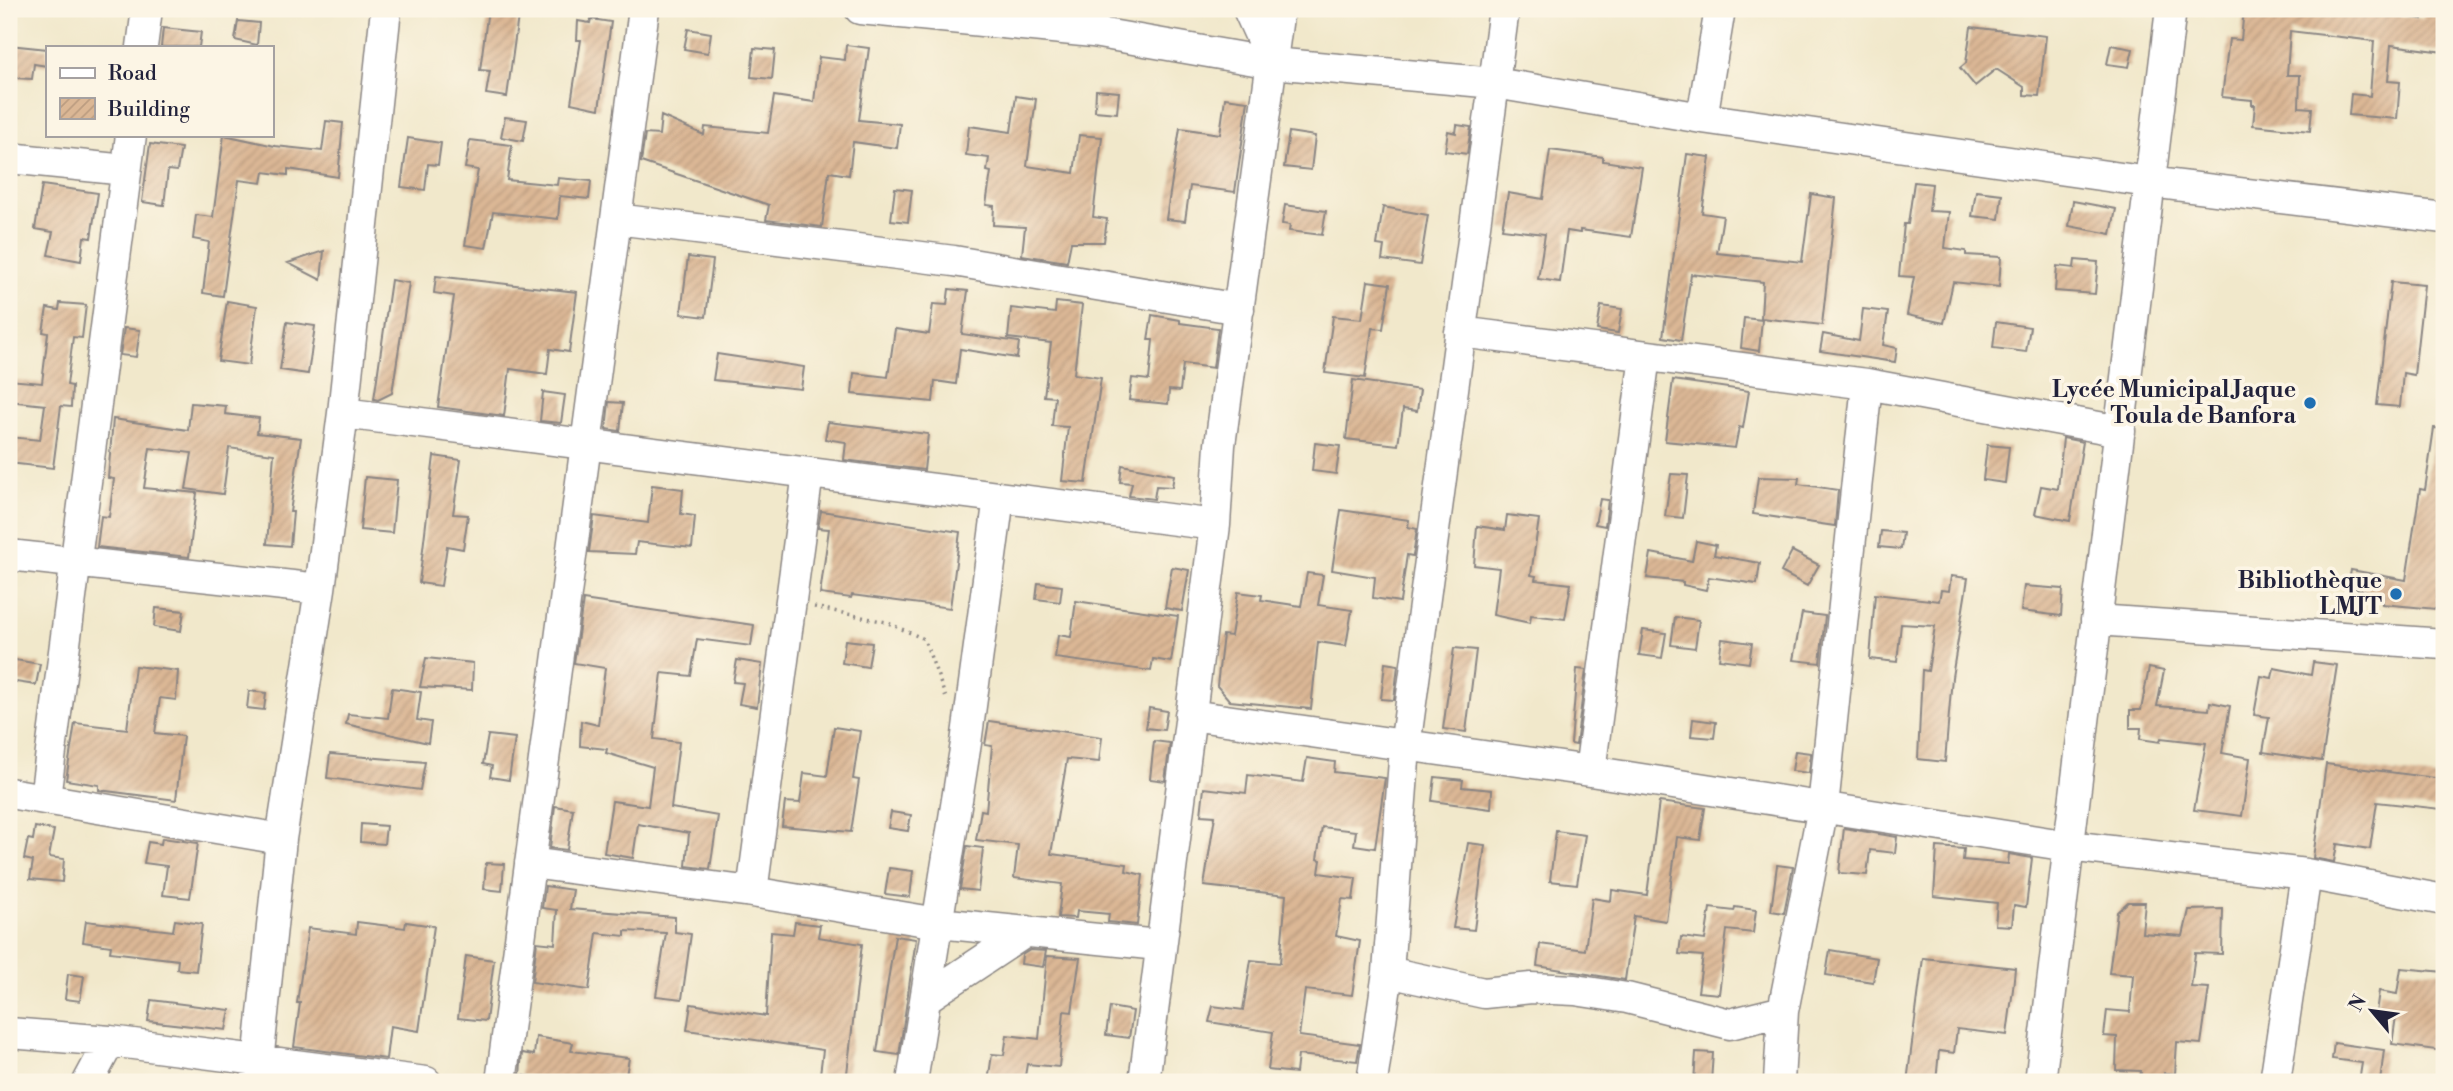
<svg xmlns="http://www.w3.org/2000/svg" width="2453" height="1091" viewBox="0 0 2453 1091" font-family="'Libre Bodoni',serif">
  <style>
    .building { fill: url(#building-hatch) }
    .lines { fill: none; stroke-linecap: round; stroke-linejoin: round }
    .minor-casing { stroke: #8a8583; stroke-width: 33 }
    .path { stroke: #8a8583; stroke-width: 3.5; stroke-dasharray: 2 5; stroke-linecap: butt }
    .minor { stroke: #fff; stroke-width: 30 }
    .poi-dot { fill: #1f6fb2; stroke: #fcf5e5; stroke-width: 2.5 }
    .labels { text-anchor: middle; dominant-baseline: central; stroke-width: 7; stroke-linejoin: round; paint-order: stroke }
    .poi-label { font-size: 23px; font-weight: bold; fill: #22223b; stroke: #fcf5e5; text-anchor: end }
  </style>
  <defs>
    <pattern id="building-hatch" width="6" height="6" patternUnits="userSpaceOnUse" patternTransform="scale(1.75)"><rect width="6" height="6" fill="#dbb795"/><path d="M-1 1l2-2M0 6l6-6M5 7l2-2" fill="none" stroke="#bc9d81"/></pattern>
  </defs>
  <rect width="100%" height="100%" fill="#fcf5e5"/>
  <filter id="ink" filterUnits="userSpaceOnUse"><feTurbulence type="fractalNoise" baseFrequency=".0143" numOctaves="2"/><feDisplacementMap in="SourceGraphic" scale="14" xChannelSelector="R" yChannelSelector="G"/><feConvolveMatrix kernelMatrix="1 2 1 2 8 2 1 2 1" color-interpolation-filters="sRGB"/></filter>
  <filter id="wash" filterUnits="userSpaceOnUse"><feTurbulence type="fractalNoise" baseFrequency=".00686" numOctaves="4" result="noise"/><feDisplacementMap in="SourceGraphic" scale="28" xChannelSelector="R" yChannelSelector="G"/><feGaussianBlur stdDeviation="1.57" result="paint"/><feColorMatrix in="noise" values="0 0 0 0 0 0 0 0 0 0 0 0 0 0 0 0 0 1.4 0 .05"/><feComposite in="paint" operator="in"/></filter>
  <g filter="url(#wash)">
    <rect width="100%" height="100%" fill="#f1e8cb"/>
    <g id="blocks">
      <path class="building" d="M488,9h31l-12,88 -21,-3 4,-23 -10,-1z
        M2244,9h114l65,10 1,-10h20v43l-53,-7 -3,36 12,1 -3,37 -48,-4 2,-21 19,2 4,-55 -84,-10 -3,44h13l-1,32 13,1 -2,23 -57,-6 2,-20h-3v-5l-30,-3 7,-58 12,1z
        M591,19l20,3 -12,87 -28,-6 10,-63h-4l1,-19 12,2z
        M238,21l21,2 -2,22 -22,-5z
        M1971,27l75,9 -7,60 -15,-1v-8l-28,-18 -21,17 -15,-18 6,-5z
        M163,28l38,4 -2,15h-38z
        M688,29l23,4 -3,20 -24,-4z
        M9,45l38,4v17l-13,-2 -2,15 -18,-1 1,-11 -6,-1z
        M846,45l23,3 -10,72 41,4 -3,24 -44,-6 -4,33 -20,-3 -7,55 -56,-7 3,-15 -128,-43 4,-28 14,1 2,-19 43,19 1,-8 63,6 6,-37 40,6 5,-45 26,3z
        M2111,45l22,4 -4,18 -22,-3z
        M754,48l21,2 -3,29 -21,-2z
        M1096,90l23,2 -2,21 -22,-2z
        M1016,96l20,3 -9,67 47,7 5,-38 23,2 -9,80 14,2 -3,23h-33l-4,20 -45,-7 3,-28 -32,-2 1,-19 -8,-1 5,-33 -4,-1 2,-13 -23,-3 3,-29 42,6z
        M1225,98l23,3 -13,91 -45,-6 -5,35 -19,-2 14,-91 40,6z
        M505,117l22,3 -4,21 -22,-4z
        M326,121l17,2 -5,54 -50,-8v6l-24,-3 -2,11 -23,-3 -16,116 -20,-3 6,-51 -16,-3 3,-24 17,2 11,-82 51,11 47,5z
        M1457,125l14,2 -4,27 -22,-3 3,-20 8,2z
        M1289,132l26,4 -4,34 -27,-3z
        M408,138l33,5 -3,22 -10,-1 -3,26 -24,-3z
        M470,140l42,5 -5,35 50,5 1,-7 33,3 -2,18 -29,-3 -2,23 -65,-7 -7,36 -21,-3 13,-75 -13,-2z
        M150,144l31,4 -4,23 -9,-1 -4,35 -22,-3z
        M1550,150l53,7v4l39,6 -11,70 -51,-7v3l-13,-2 -7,51 -22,-3 7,-45 -43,-5 6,-36 35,6z
        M1687,154l23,3 -8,56 21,3 -6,37 85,9 9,-68 25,4 -14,127 -61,-7 2,-36 -72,-8 -10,66 -18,-3z
        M1914,182l18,2 -3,27 20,1 -4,36 21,3v4l35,2 -2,30 -46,-5 -9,41 -37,-8 7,-38 -15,-1 5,-52h4z
        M42,185l56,8 -7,45 -7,-1 -3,24 -33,-6 5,-23 -18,-3z
        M895,188l17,2 -4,32 -17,-2z
        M1976,191l26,3 -3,25 -27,-3z
        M2073,201l43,8 -5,25 -42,-8z
        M1285,205l41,6 -4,24 -33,-4 1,-6 -8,-1z
        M1383,207l45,8 -8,50 -38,-5 2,-14 -7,-1z
        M324,251l-3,29 -33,-17z
        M688,257l25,3 -7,57 -25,-3z
        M2075,260l23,2 -3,32 -40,-3 2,-25 17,2z
        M436,276l141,16 -8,60 -19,-3 -3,25 -37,-5 -6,47 -66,-9 16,-111 -20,-3z
        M391,280l18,3 -17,110 -14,7 -4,-1z
        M1368,281l22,3 -7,45 -11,-1 -7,50 -40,-5 8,-57 29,3z
        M2391,282l33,3 -10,90 -11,-2 -3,34 -23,-2z
        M949,289l19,2 -6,43 57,8 -2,16 -57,-9 -4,35 -21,-3 -2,21 -81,-8 2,-21 34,4 7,-48 34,5 4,-30 14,1z
        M227,301l30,5 -8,59 -31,-4z
        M1056,302l26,3 -8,69 27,4 -15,105 -24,-2 6,-54 -16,-1 3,-29 -11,-1 7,-53 -43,-5 3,-30 44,5z
        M60,303l26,2 -4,33 -9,-1 -6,48 5,1 -1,21 -10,-1 -8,62 -44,-5v-26l31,3 5,-35 -36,-4v-21l33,3 6,-50 -5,-1 4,-24 12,2z
        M1601,306l21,3 -4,24 -21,-3z
        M1863,309l25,3 -5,33 14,3 -2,14 -75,-11 3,-17 36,7z
        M1152,315l28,5v3l38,5 -5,40 -30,-4 -3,27 -11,-1 -1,14 -39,-4 3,-22 17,2 4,-40h-5z
        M1744,318l18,2 -3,31 -18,-3z
        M287,322l28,4 -7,48 -28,-4z
        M1996,322l34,5 -4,25 -33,-4z
        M124,328l16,2 -4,27 -16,-2z
        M717,354l87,13 -3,22 -88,-9z
        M1353,380l67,10 -3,21 -14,-2 -5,36 -52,-6z
        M1673,380l76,11 -6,37 -4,-1 -4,21 -70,-7z
        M543,392l22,3 -4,28 -21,-2z
        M609,402l14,1 -3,28 -14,-2z
        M191,403l35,3 -1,8 34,4 -2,15 44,5 -11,74h3l-3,34 -23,-2 7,-90 -45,-6 -6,46 -37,-5 6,-36 -42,-5 -6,40 53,5 -8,64 -92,-10 4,-31 8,1 5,-38 -6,-1 5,-59 75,11z
        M828,422l100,12 -4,36 -80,-10 2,-18 -21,-3z
        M2434,428l10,1v143l-4,1 -4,36 -54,-5 1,-10 -35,-7 3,-17 55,10 14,-91 5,1z
        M2063,438l20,4 -13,79 -35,-7 6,-28 17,3z
        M1315,443l25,3 -4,28 -24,-3z
        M1987,445l22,2 -4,36 -22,-3z
        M434,456l27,4 -8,54 15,1 -5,34 -16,-3 -6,40 -22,-3z
        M1122,465l52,10 -2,12 -16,-1 -2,13 -25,-3 3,-13 -12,-1z
        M1671,474l17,1 -5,43 -18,-2z
        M365,477l32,3 -5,53 -32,-3z
        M1758,477l41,1 -1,6 40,6 -3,36 -82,-12z
        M652,485l31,4 -2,25 14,2 -3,32 -55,-6 -2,12 -46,-2 5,-36 54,7z
        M1600,499l8,1 -3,26 -10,-2z
        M1341,510l68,10 -1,7 9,2 -4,27 -6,-1 -7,47 -27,-4 2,-21 -43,-7z
        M821,511l139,21 -10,76 -98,-13 -1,3 -31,-4 9,-65 -11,-1z
        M1507,515l32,4 -8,56 5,1 -1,4 36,4 -6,35 -34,-4 -1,8 -37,-8 6,-47 -25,-3 3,-39 28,4z
        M1881,531l22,2 -2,16 -22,-2z
        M1696,541l20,4 -2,10 46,8 -3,21 -48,-7 -3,13 -23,-5v-3l-36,-4 4,-25 41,8z
        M1792,551l27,14 -12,21 -26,-14z
        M1172,567l17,3 -7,41 -17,-3z
        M1307,573l16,2 -5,30 34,5 -6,36 -28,-4 -7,67 -81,-8 -13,-15 6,-51 8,1 7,-44 24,3 -1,5 40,6z
        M1951,576l17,2 -16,99 -7,85 -27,-3 4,-89 6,1 7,-45 -34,-2 -4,38 -27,-3 5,-65 64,7 2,-11 8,1z
        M1038,583l24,3 -2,16 -24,-3z
        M2024,586l39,3 -2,27 -40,-5z
        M583,600l171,25 -3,21 -54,-7 -6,37 -29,-3 -8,66 25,3 -8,66 47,8 -8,53 -24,-3 3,-33 -51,-9 -5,34 -29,-5 8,-52 36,5 5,-39 -47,-14 1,-4 -27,-3 1,-25 17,4 7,-57 -31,-5z
        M1076,601l102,15 -7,46 -18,-3 -2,12 -96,-13 3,-23 13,2z
        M156,608l28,3 -3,20 -27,-4z
        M1802,613l23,3 -5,47 -27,-3z
        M1675,617l24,3 -4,28 -24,-3z
        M1643,630l23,3 -4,25 -23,-3z
        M1722,639l30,4 -3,20 -30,-4z
        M845,640l27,3 -4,24 -26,-4z
        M1454,648l22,2 -10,82 -23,-3z
        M426,658l47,5 -1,27 -52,-3z
        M9,659l31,5 -4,21 -27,-4z
        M737,660l25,4 -5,43 -18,-3 4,-21 -10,-1z
        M2313,662l24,3 -15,96 -59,-9 6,-35 -15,-2 7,-39 11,2 2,-10 37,7z
        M1385,663l13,2 -4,35 -13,-1z
        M135,666l43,5 -2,29 -16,-2 -5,35 28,3 -7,64 -77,-10v-5l-33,-5 9,-57 52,6z
        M2149,668l15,3 -7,35 52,4 1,-8 20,4 -8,47 28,5 -8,58 -48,-6 12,-67 -45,-5 -1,4 -20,-3 1,-11h-11v-18h11z
        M1577,669l9,1 -10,75 -5,-1z
        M392,688l29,4 -4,28 14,2 -3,21 -82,-19 2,-10 40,4z
        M249,691l17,2 -2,17 -17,-2z
        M1149,708l18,3 -3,19 -18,-2z
        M1693,719l23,3 -2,16 -23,-2z
        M989,721l113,16 -3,25 -32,-3 -16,95 76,10 -1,7 17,4 -6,50 -29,-3 1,-8 -32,-3 -1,7 -18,-1 4,-33 -48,-6 4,-33 -42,-5 5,-30 5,1 6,-65 -7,-1z
        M834,727l26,4 -7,48 6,1 -8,52 -69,-6 3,-24 15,1 4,-30 23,3z
        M488,735l27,3 -6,42 -19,-3 2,-11 -9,-2z
        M1154,741l16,2 -5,38 -15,-2z
        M1795,751l16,2 -2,20 -17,-2z
        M330,754l95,8 -5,28 -93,-12z
        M1307,758l28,4 -1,10 51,6 -10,70 -21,-3 2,-14 -34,-4 -5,32 4,1 -2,13 37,5 -3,22 -11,-1 -6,37 24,5 -8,54 -47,-5 -6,46 61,8 -3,17 -59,-6 -2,18 -28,-3 5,-38 -64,-10 4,-16 30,4 8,-50 29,3 6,-68 -82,-9 11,-70 -14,-1 3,-27 42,5 2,-18 55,7z
        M2326,764l118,15 -3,30 -64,-7 -7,47 -33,-5 -3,18 -21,-4z
        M1435,777l28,3 -1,7 30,3 -1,19 -59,-8z
        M1659,802l46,6 -5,32 -23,-3 -11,84 -32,-5 -9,64 -88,-14 3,-22 45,6 7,-52 19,3 1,-11 35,5z
        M555,806l18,3 -6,41 -17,-2z
        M891,812l20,3 -3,16 -20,-3z
        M361,824l25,2 -2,18 -24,-2z
        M35,827l19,3 -5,27 15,2 -2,23 -32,-3 3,-18 -9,-2 4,-20 5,1z
        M1844,828l53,9 -2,16 -25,-3 -3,25 -28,-2z
        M1556,831l29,4 -8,49 -27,-3z
        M162,838l36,5 -8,55 -27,-3 4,-29 -23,-3 4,-21 13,2z
        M1468,843l17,2 -11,85 -21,-2z
        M967,846l16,2 -5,43 -18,-2z
        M1937,847l27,2 -1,11 45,4 1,-10 23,4 -6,49 -12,-2 -2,21 -17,-1 2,-22 -63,-7z
        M486,863l18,1 -2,27 -18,-2z
        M1777,865l16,2 -9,46 -13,-2z
        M889,868l24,3 -3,26 -25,-3z
        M545,886l28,4 -3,19 105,8v15l16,2 -9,65 -26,-3 10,-63 -41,-2v5l-28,-3 -8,57 -57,-8 5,-40 18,2 2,-34 -15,-2z
        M2128,902h17l-3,31 41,3 6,-26 34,-1 -1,45 -27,-1 -4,34 18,1 -8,56 -24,-2 -2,32 -11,-1 -1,9h-23l1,-11 -25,-1 1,-33 -13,-1 3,-26 23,2 3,-37 -24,-2 8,-61z
        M1735,907l21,3 -3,23 -26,-3 -8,64 -21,-2 5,-36 -24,-2 2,-17 24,3 5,-32 24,3z
        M175,920l27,4 -6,47 -19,-2 1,-9 -68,-8 1,-6 -28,-4 3,-21 87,10z
        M357,922l48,6 1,-6 28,4 -15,105 -29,-5 -4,33 -92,-12 6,-44h-3l11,-75 48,6z
        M795,922l25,3 -2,12 44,7 -16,138h-27l4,-32 -136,-20 4,-26 75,12 5,-84 22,2z
        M895,936l21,3 -17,116 -22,-3z
        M1030,950l16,1 -3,16 -22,-3 1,-9z
        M1830,950l47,8 -4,24 -47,-7z
        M466,956l28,4 -8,61 -28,-3z
        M1047,956l33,2 -8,54 -8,-1 -5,56 -32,-3 -3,18h-36l4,-28 12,1 3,-20 32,4z
        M1923,958l92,10 -2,21 -6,46 -50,-6 -3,24 -15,-2 -3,31h-29z
        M2401,968l43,4v79l-52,-7 4,-28 -20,-3 3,-22 18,3z
        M68,974l16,2 -4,25 -15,-2z
        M151,1000l79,10 -4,20 -78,-9z
        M1110,1007l23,4 -4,27 -23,-3z
        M536,1037l37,6 -2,8 58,7 -3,18 -21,-2 -1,8h-41l-43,-7 2,-22 12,2z
        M2334,1043l50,7 -4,32h-21l3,-19 -30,-4z
        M1696,1052l17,1 -2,29h-17z"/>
    </g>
  </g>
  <g filter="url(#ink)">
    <use href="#blocks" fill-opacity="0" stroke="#8a8583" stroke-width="2"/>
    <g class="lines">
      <g class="minor-casing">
        <path id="minor" d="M860,9l233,23 179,31 223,20 207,35 447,64 295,36
          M1248,9l24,53
          M142,47l5,-38
          M1702,118l18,-109
          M9,158l117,12
          M616,219l338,42 285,48
          M1460,332l407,52 253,47
          M343,413l872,112
          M9,555l311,34
          M2096,620l348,24
          M1190,715l400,56 479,75 237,28 138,26
          M1590,771l55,-415
          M9,793l272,46
          M45,798l86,-663
          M530,863l222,29 186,31 221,22
          M752,892l56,-419
          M1388,972l96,21 47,-5 44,2 52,8 103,26 53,-13
          M926,998l101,-67
          M9,1033l101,8 316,41
          M88,1082l22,-41
          M256,1082l25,-243 39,-250 23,-176 43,-404
          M501,1082l143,-1073
          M912,1082l54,-339 33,-246
          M1144,1082l71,-557 5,-80 59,-436
          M1372,1082l16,-110 17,-225 99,-738
          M1779,1082l4,-71 40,-204 44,-423
          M2040,1082l131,-1073
          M2275,1082l31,-208"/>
      </g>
      <path class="path" d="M814,607l72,15 38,17 22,59"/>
      <use href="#minor" class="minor"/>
    </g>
  </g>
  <g class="poi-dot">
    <circle cx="2310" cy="403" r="7"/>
    <circle cx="2396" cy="594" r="7"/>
  </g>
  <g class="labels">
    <g class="poi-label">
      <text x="2296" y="390">Lycée Municipal Jaque<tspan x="2296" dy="26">Toula de Banfora</tspan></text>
      <text x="2382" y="581">Bibliothèque<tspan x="2382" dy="26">LMJT</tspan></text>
    </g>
  </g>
  <rect width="2453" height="1091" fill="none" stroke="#fcf5e5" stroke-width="35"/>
  <rect x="46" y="46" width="228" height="91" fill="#fcf5e5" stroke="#a5a1a1" stroke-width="2"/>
  <rect x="60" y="68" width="35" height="10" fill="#ffffff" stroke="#a5a1a1" stroke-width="2"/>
  <text x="108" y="80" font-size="21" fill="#22223b">Road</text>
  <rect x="60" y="98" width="35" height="21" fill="url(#building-hatch)" stroke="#a5a1a1" stroke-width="2"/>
  <text x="108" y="116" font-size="21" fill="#22223b">Building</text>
  <g transform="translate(2372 1011) rotate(299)" stroke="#fcf5e5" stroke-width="5" paint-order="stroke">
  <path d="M0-5L12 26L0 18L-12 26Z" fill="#22223b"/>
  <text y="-10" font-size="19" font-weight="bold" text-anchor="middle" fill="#22223b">N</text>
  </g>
</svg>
